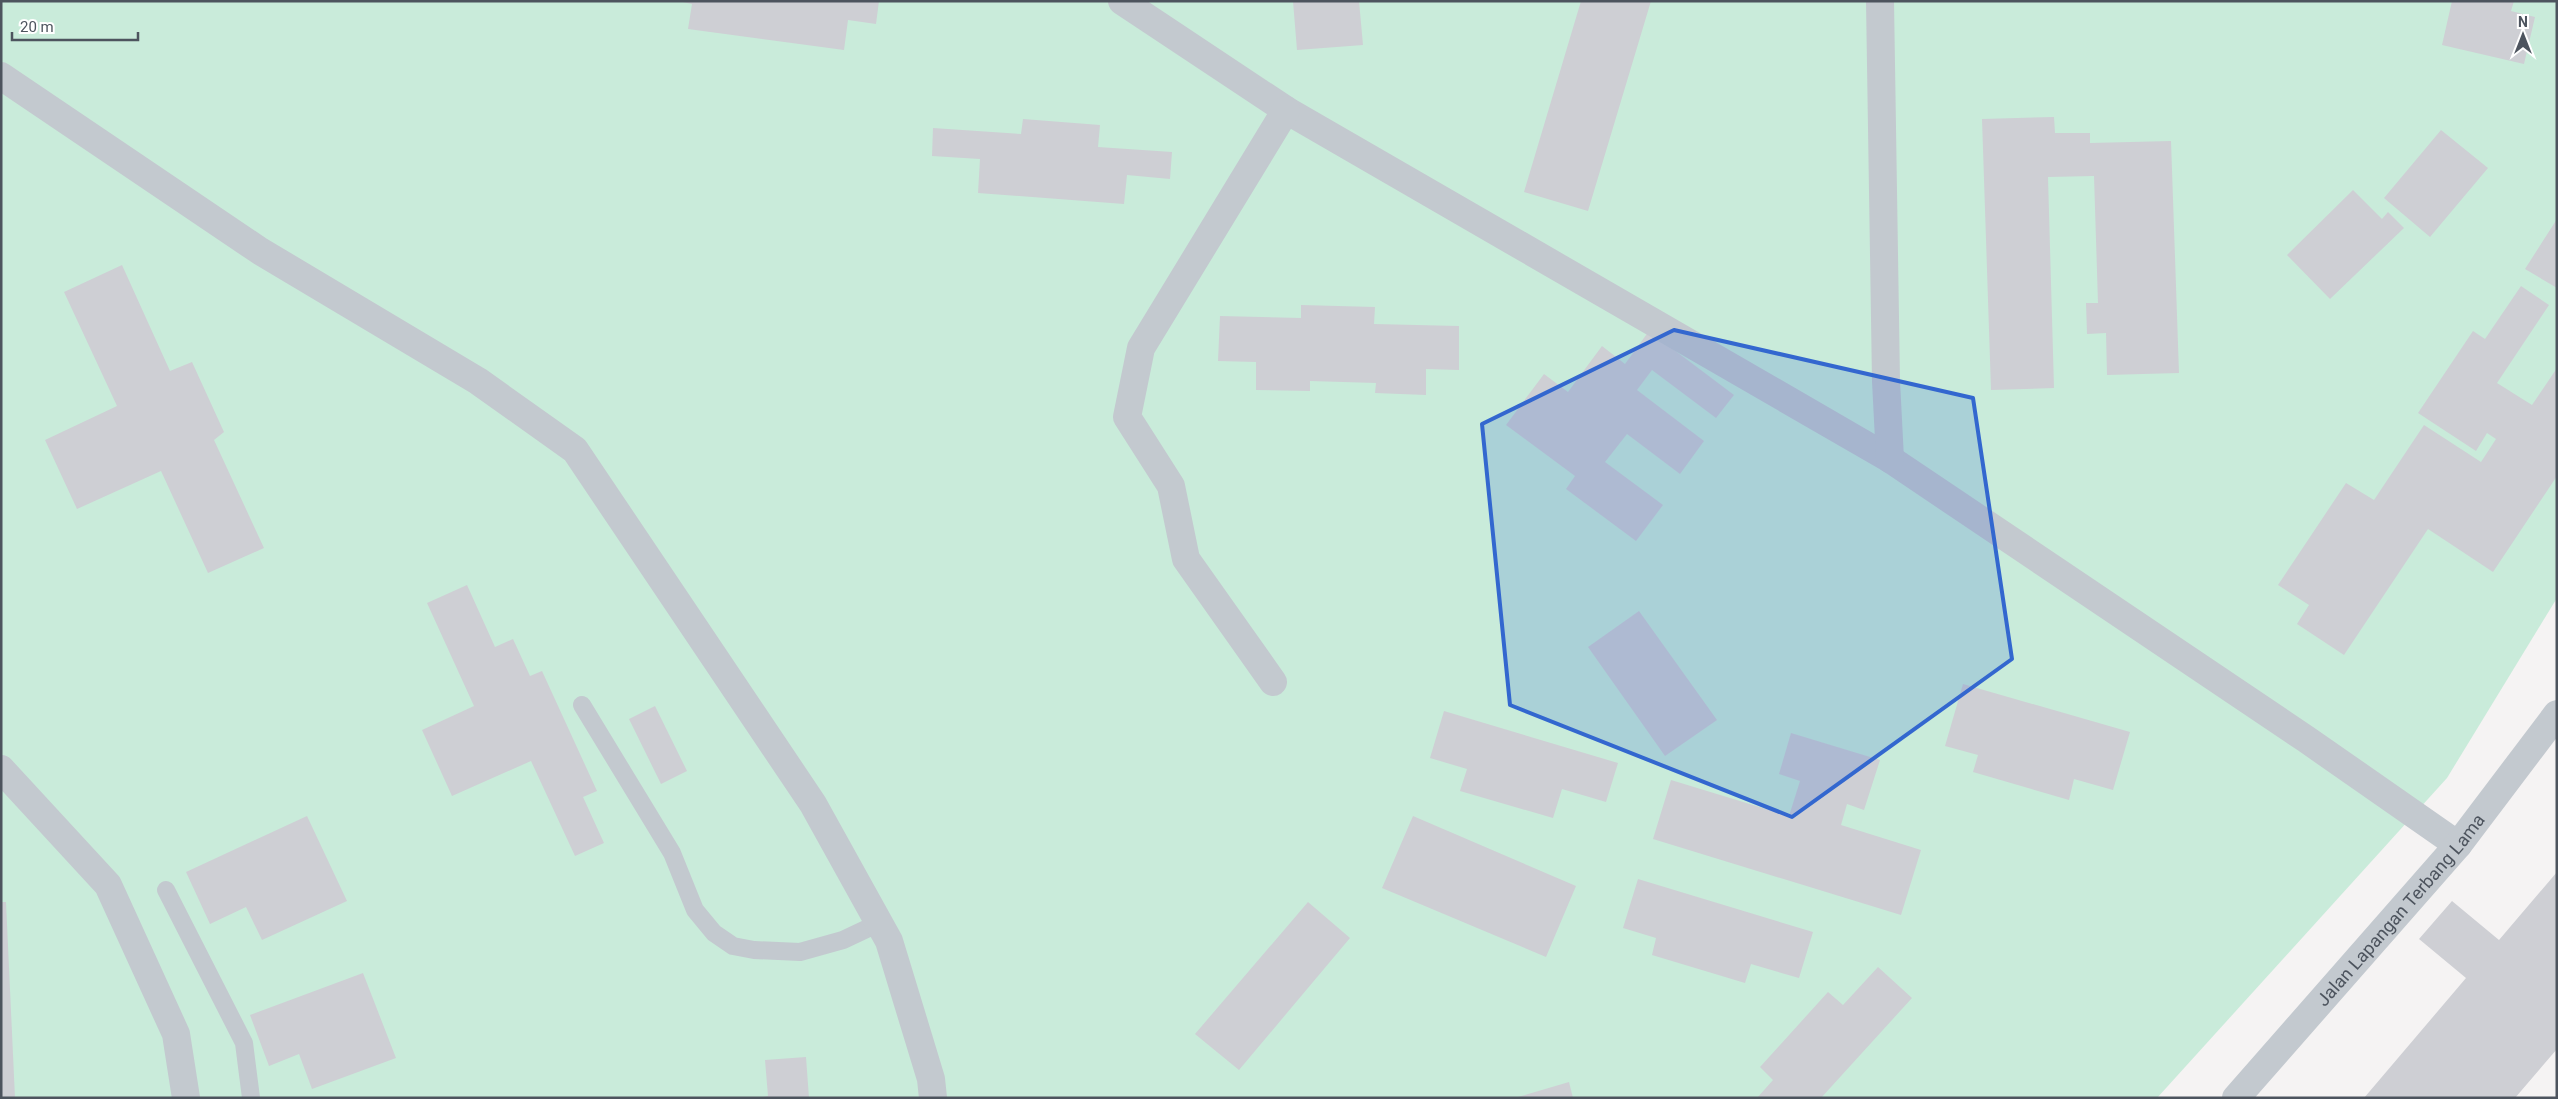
<svg xmlns="http://www.w3.org/2000/svg" width="2558" height="1099" viewBox="0 0 2558 1099" font-family="Roboto,sans-serif">
  <style>
    .green { fill: #c9ebda }
    .building { fill: #cecfd4 }
    .lines { fill: none; stroke-linecap: round; stroke-linejoin: round }
    .service { stroke: #c3c9cf; stroke-width: 18 }
    .minor { stroke: #c3c9cf; stroke-width: 28 }
    .marked { fill: #3367cf; fill-opacity: 0.2; stroke: #3367cf; stroke-width: 4; stroke-linejoin: round }
    .labels { text-anchor: middle; dominant-baseline: central; stroke-width: 4.5; stroke-linejoin: round; paint-order: stroke }
    .street-label { font-size: 18px; fill: #4d545e; stroke: #fff }
  </style>
  <rect width="100%" height="100%" fill="#f5f3f3"/>
  <path class="green" d="M1,1h2556v597l-110,180 -290,320h-2156z"/>
  <path class="building" d="M678,1h201l-3,23 -28,-4 -4,30 -156,-21 4,-25z
    M1293,1h66l4,44 -66,5z
    M1581,1h70l-63,210 -64,-19z
    M2452,1h62l-3,10 24,6 -11,47 -82,-19z
    M2054,117l1,16h35v10l81,-2 8,232 -72,2 -1,-42 -19,1 -1,-31h12l-4,-127 -46,1 6,211 -63,2 -9,-271z
    M1023,119l77,6 -2,22 74,5 -2,27 -43,-4 -3,29 -146,-11 2,-34 -48,-3 1,-28 88,6z
    M2441,130l47,38 -58,69 -46,-39z
    M2353,190l29,29 6,-7 16,16 -74,71 -43,-44z
    M2557,219v69l-32,-19z
    M122,265l48,106 22,-9 32,70 -10,8 50,108 -56,25 -47,-102 -84,38 -32,-69 72,-34 -53,-114z
    M2521,286l28,19 -52,78 35,22 25,-37v108l-64,96 -65,-43 -84,126 -47,-31 12,-19 -31,-20 68,-102 28,17 50,-75 57,37 15,-23 -9,-6 -11,18 -58,-38 55,-82 12,8z
    M1301,305l74,2 -1,17 85,2v44l-33,-1v26l-51,-2 1,-10 -66,-2v10l-54,-1v-28l-38,-1 2,-45 81,2z
    M1649,331l85,64 -18,23 -64,-48 -15,20 67,51 -24,33 -53,-40 -22,28 58,43 -27,36 -70,-52 9,-13 -69,-51 38,-51 24,18 34,-46 23,18z
    M467,585l28,62 18,-8 17,37 12,-5 55,120 -14,6 21,46 -29,13 -44,-95 -79,35 -30,-66 52,-24 -47,-103z
    M1639,611l78,109 -52,36 -77,-109z
    M1963,684l167,48 -17,58 -39,-11 -5,21 -96,-28 5,-17 -33,-9z
    M655,706l32,65 -26,13 -32,-65z
    M1444,711l174,52 -12,39 -44,-13 -9,29 -93,-27 7,-22 -37,-11z
    M1791,733l89,27 -16,50 -17,-6 -6,21 80,25 -20,65 -248,-76 18,-59 118,36 11,-35 -21,-7z
    M307,816l40,85 -85,39 -16,-33 -36,17 -24,-52z
    M1413,816l163,70 -30,71 -164,-69z
    M2557,872v177l-42,49h-151l102,-120 -47,-39 33,-38 47,39z
    M1638,879l175,53 -14,46 -48,-14 -6,19 -93,-28 4,-17 -33,-10z
    M1,902h5l9,196h-14z
    M1308,902l42,36 -111,132 -44,-36z
    M1878,967l34,31 -91,100h-64l16,-18 -13,-13 68,-75 15,13z
    M363,973l33,85 -84,31 -13,-35 -30,12 -19,-51z
    M806,1057l3,41h-51l10,-2 -3,-36z
    M1569,1082l4,16h-55v-1z"/>
  <g class="lines">
    <path class="service" d="M582,705l90,148 23,57 19,23 19,13 21,4 46,2 43,-12 36,-17
      M166,890l78,153 7,55"/>
    <g class="minor">
      <path d="M1122,1l164,109 604,349 416,280 152,106"/>
      <path d="M1880,1l6,380 4,78"/>
      <path d="M1,76l259,175 218,130 97,69 238,354 76,137 42,138 2,19"/>
      <path d="M1273,682l-87,-123 -15,-73 -44,-69 14,-69 145,-238"/>
      <path d="M1,769l107,116 68,149 10,64"/>
      <path id="s1" d="M2236,1098l222,-253 99,-131"/>
    </g>
  </g>
  <path class="marked" d="M1674,330l299,68 39,261 -220,158 -282,-112 -28,-281z"/>
  <g class="labels">
    <g class="street-label">
      <text stroke="none"><textPath href="#s1" startOffset="250">Jalan Lapangan Terbang Lama</textPath></text>
    </g>
  </g>
  <rect width="2558" height="1099" fill="none" stroke="#4d545e" stroke-width="5"/>
  <g transform="translate(2523 35)" stroke="#ffffff" stroke-width="4" paint-order="stroke">
  <path d="M0-4L9 19L0 12L-9 19Z" fill="#4d545e"/>
  <text y="-8" font-size="14" font-weight="bold" text-anchor="middle" fill="#4d545e">N</text>
  </g>
  <path d="M12 32v8h126v-8" fill="none" stroke="#4d545e" stroke-width="2.5"/>
  <text x="20" y="32" font-size="15" fill="#4d545e" stroke="#ffffff" stroke-width="4" paint-order="stroke">20 m</text>
</svg>
